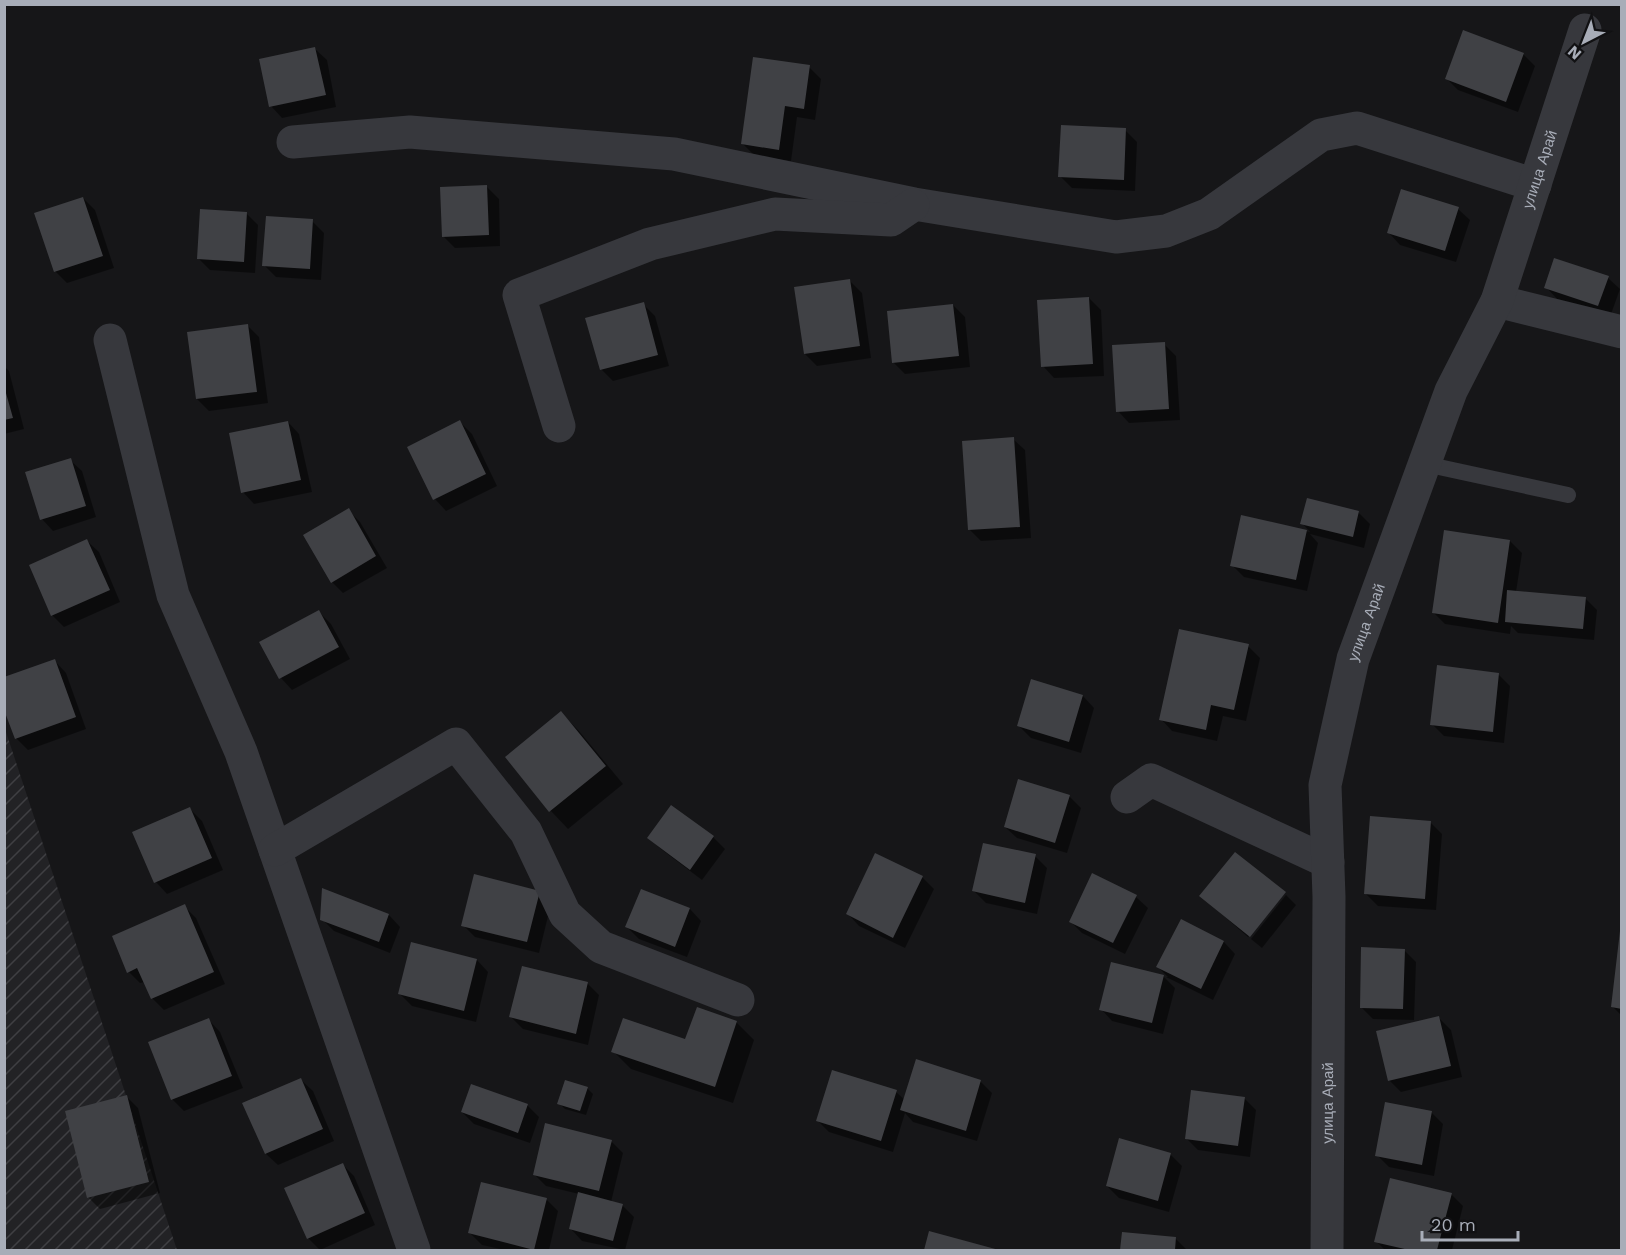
<svg xmlns="http://www.w3.org/2000/svg" width="1626" height="1255" viewBox="0 0 1626 1255" font-family="'Work Sans',sans-serif">
  <style>
    .industrial { fill: url(#industrial-furrows) }
    .shadow { fill: #0007 }
    .building { fill: #404145 }
    .lines { fill: none; stroke-linecap: round; stroke-linejoin: round }
    .service { stroke: #37383d; stroke-width: 16 }
    .minor { stroke: #37383d; stroke-width: 33 }
    .labels { text-anchor: middle; dominant-baseline: central; stroke-width: 6; stroke-linejoin: round; paint-order: stroke }
    .street-label { font-size: 15px; fill: #a8adb8; stroke: #111113 }
  </style>
  <defs>
    <pattern id="industrial-furrows" width="10" height="10" patternUnits="userSpaceOnUse" patternTransform="scale(1.5)"><rect width="10" height="10" fill="#222225"/><path d="M-1 1l2-2M0 10L10 0M9 11l2-2" fill="none" stroke="#3f3f43"/></pattern>
  </defs>
  <rect width="100%" height="100%" fill="#161618"/>
  <path class="industrial" d="M5,729l172,521h-172z"/>
  <path class="shadow" d="M315,49l12,11 9,47 -54,11 -11,-12z
    M1523,54l12,12 -17,46 -60,-22 -11,-11z
    M809,67l12,12 -6,41 -18,-3 -6,44 -36,-5 -12,-12z
    M1125,130l12,12 -2,49 -63,-3 -12,-12z
    M487,187l12,12 1,47 -45,2 -12,-12z
    M83,198l12,12 19,58 -47,15 -12,-12z
    M1458,209l12,11 -14,42 -56,-17 -11,-12z
    M246,213l12,12 -3,48 -45,-3 -12,-12z
    M312,221l12,12 -3,47 -45,-3 -12,-12z
    M1608,278l12,11 -10,28 -53,-18 -11,-12z
    M850,281l12,12 9,65 -54,8 -12,-12z
    M1089,298l12,12 3,66 -50,2 -11,-12z
    M643,304l12,12 14,50 -56,15 -12,-12z
    M953,305l12,12 5,50 -65,7 -12,-12z
    M247,325l12,12 9,66 -59,8 -12,-12z
    M1164,344l12,12 4,64 -51,3 -11,-12z
    M4,366l5,5 15,58 -20,5z
    M288,422l11,12 13,58 -58,12 -11,-12z
    M460,422l12,12 25,52 -51,25 -11,-12z
    M1013,439l12,11 6,88 -50,3 -12,-12z
    M70,460l12,11 14,46 -43,14 -11,-12z
    M348,510l12,12 27,46 -44,25 -11,-11z
    M1358,512l12,12 -6,24 -54,-14 8,9 -11,48 -63,-14 -12,-12 11,-48 67,15 -8,-9z
    M87,541l12,11 21,50 -56,25 -12,-12z
    M1510,541l12,12 -6,39 69,6 12,12 -3,30 -76,-7 -7,-7 -1,8 -65,-10 -11,-11z
    M319,612l12,12 19,35 -58,31 -11,-12z
    M1248,646l12,12 -14,63 -23,-5 -6,25 -45,-10 -11,-12z
    M55,661l11,12 20,56 -58,21 -12,-12z
    M1499,675l11,11 -6,57 -60,-7 -12,-12z
    M1083,696l11,12 -13,45 -50,-15 -12,-12z
    M561,713l18,18 44,53 -55,45 -17,-18 -44,-53z
    M1069,796l12,12 -14,45 -50,-15 -12,-11z
    M671,807l42,30 12,12 -23,31 -41,-31 -12,-11z
    M190,809l12,12 21,49 -56,24 -11,-12 -22,-49z
    M1430,822l12,12 -6,76 -58,-4 -12,-12z
    M876,855l47,23 11,11 -29,59 -46,-22 -11,-12z
    M1035,856l12,12 -10,46 -51,-11 -12,-12z
    M323,890l66,25 11,12 -10,26 -56,-22 -12,-12z
    M642,890l48,19 11,12 -14,36 -48,-18 -12,-12z
    M539,892l12,12 -12,49 -64,-16 -12,-12z
    M1283,893l-35,44 -47,-41z
    M1286,895l10,10 -34,43 -11,-9z
    M1136,897l12,11 -23,46 -43,-21 -12,-12z
    M184,906l12,12 29,66 -61,26 -12,-12 -7,-16 -5,1 -11,-11z
    M1181,921l43,21 11,12 -22,46 -47,-23h2l-10,-10z
    M1622,934v82l-9,-9z
    M1404,950l12,12 -2,58 -41,-1 -12,-12z
    M477,960l11,12 -12,50 -64,-16 -12,-12z
    M523,968l65,16 11,11 -11,50 -65,-16 -12,-12z
    M1163,976l12,12 -12,46 -51,-13 -11,-12z
    M1439,1018l12,12 11,47 -61,15 -12,-12z
    M209,1020l11,12 23,56 -59,23 -12,-12z
    M736,1022l18,18 -21,63 -102,-34 -18,-18 73,-10z
    M301,1080l12,11 21,50 -56,24 -12,-11 -22,-50z
    M980,1081l12,12 -15,48 -64,-19 -8,-9 -12,39 -64,-20 -12,-12 79,-28 9,8z
    M587,1088l6,6 -7,21 -21,-6 -6,-6z
    M126,1096l12,12 22,85 -60,16 -12,-12z
    M1244,1098l12,12 -6,47 -52,-7 -12,-12z
    M527,1105l12,12 -9,26 -56,-19 -12,-12z
    M1431,1112l12,12 -9,52 -45,-9 -12,-12z
    M611,1141l12,12 -12,49 11,3 12,12 -9,33 -43,-9 -11,-12 8,-35 -33,-8 -12,-12z
    M1170,1154l12,12 -13,46 -50,-14 -12,-12z
    M342,1164l12,12 21,49 -55,25 -12,-12z
    M1451,1194l12,12 -11,44h-67l-9,-9z
    M547,1200l11,11 -9,39h-44l-23,-5 -12,-12z
    M930,1233l66,17h-70z
    M1123,1233l52,5 12,12h-65z"/>
  <path class="building" d="M1463,30l61,23 -18,49 -61,-23z
    M315,47l11,48 -57,12 -10,-48z
    M753,57l57,8 -6,44 -19,-3 -6,44 -38,-6z
    M1061,125l65,3 -2,52 -66,-3z
    M487,185l2,50 -47,2 -2,-50z
    M1401,189l58,18 -14,44 -58,-18z
    M83,197l20,59 -49,16 -20,-59z
    M200,209l47,3 -3,50 -47,-3z
    M266,216l47,3 -3,50 -48,-3z
    M1554,258l55,18 -11,30 -54,-18z
    M850,279l10,67 -56,8 -10,-67z
    M1089,297l4,67 -52,3 -4,-67z
    M644,302l14,53 -58,15 -15,-52z
    M953,304l6,52 -67,7 -5,-52z
    M248,324l9,68 -61,7 -9,-67z
    M1165,342l4,67 -53,3 -4,-67z
    M4,386l9,32 -9,2z
    M460,420l26,54 -53,26 -26,-53z
    M288,421l13,59 -60,13 -12,-60z
    M1014,437l6,90 -52,3 -6,-89z
    M71,458l15,48 -46,14 -15,-48z
    M1307,498l52,13 -6,26 -53,-13z
    M349,508l27,48 -45,27 -28,-48z
    M1241,515l66,15 -11,50 -66,-14z
    M1444,530l66,10 -12,83 -66,-10z
    M87,539l23,51 -59,26 -22,-51z
    M1507,590l79,7 -3,32 -78,-7z
    M319,610l20,37 -60,32 -20,-37z
    M1179,629l70,15 -15,66 -23,-5 -5,25 -47,-10z
    M55,659l21,58 -61,22 -11,-29v-33z
    M1437,665l62,8 -6,59 -63,-7z
    M1031,679l52,16 -14,47 -52,-16z
    M561,711l45,55 -57,46 -44,-55z
    M1018,779l52,16 -15,48 -51,-16z
    M671,805l43,31 -24,34 -43,-32z
    M190,807l22,51 -58,25 -22,-51z
    M1370,816l61,5 -6,78 -61,-5z
    M983,843l53,11 -11,49 -53,-12z
    M1235,852l51,40 -36,45 -51,-41z
    M875,853l48,23 -30,62 -47,-24z
    M1092,873l45,22 -24,48 -44,-21z
    M474,874l66,17 -13,51 -66,-16z
    M322,888l67,26 -10,28 -59,-22z
    M641,889l49,19 -15,39 -50,-20z
    M185,904l29,68 -63,27 -14,-31 -10,5 -15,-37z
    M1181,919l43,22 -23,48 -45,-22z
    M1620,931h2v78l-11,-2z
    M411,942l66,17 -13,52 -66,-17z
    M1361,947l44,2 -2,60 -43,-1z
    M1111,962l53,13 -12,48 -53,-13z
    M522,966l66,16 -12,52 -67,-17z
    M697,1007l40,14 -22,66 -104,-35 12,-34 62,21z
    M1439,1016l12,50 -63,15 -12,-50z
    M209,1018l23,58 -61,24 -23,-58z
    M916,1059l65,21 -15,51 -66,-21z
    M832,1070l65,20 -16,51 -65,-20z
    M301,1078l22,51 -58,25 -23,-51z
    M565,1080l23,7 -8,24 -23,-7z
    M471,1084l57,20 -10,29 -57,-21z
    M1191,1090l54,7 -7,49 -53,-7z
    M127,1095l22,87 -62,16 -22,-87z
    M1385,1102l47,9 -10,54 -47,-9z
    M545,1123l67,17 -13,51 -66,-16z
    M1119,1138l52,15 -13,48 -52,-15z
    M343,1163l22,50 -58,26 -23,-51z
    M1390,1178l62,15 -15,57h-28l-35,-8z
    M481,1182l66,16 -13,52 -66,-17z
    M578,1192l45,12 -10,37 -44,-12z
    M929,1231l70,19h-75z
    M1122,1232l54,5 -1,13h-55z"/>
  <g class="lines">
    <path class="service" d="M1425,464l143,31"/>
    <g class="minor">
      <path d="M293,142l117,-10 264,22 240,50 202,33 50,-6 43,-17 112,-79 36,-7 178,57"/>
      <path d="M1497,301l125,31"/>
      <path d="M110,340l63,255 68,157 173,498"/>
      <path d="M559,426l-40,-131 131,-51 125,-30 116,6 22,-15"/>
      <path d="M1127,797l24,-17 177,82"/>
      <path d="M275,850l181,-106 70,88 39,82 36,33 137,53"/>
      <path id="s1" d="M1327,1250l2,-353 -4,-112 28,-126 98,-268 46,-90 88,-271"/>
    </g>
  </g>
  <g class="labels">
    <g class="street-label">
      <text stroke="none"><textPath href="#s1" startOffset="1119">улица Арай</textPath></text>
      <text stroke="none"><textPath href="#s1" startOffset="633">улица Арай</textPath></text>
      <text stroke="none"><textPath href="#s1" startOffset="147">улица Арай</textPath></text>
    </g>
  </g>
  <rect width="1626" height="1255" fill="none" stroke="#a8adb8" stroke-width="12"/>
  <g transform="translate(1584 42) rotate(222)" stroke="#111113" stroke-width="4.5" paint-order="stroke">
  <path d="M0-4.5L10 22L0 15L-10 22Z" fill="#a8adb8"/>
  <text y="-9" font-size="16" font-weight="bold" text-anchor="middle" fill="#a8adb8">N</text>
  </g>
  <path d="M1422 1231v9h96v-9" fill="none" stroke="#a8adb8" stroke-width="3"/>
  <text x="1431" y="1231" font-size="18" fill="#a8adb8" stroke="#111113" stroke-width="4.5" paint-order="stroke">20 m</text>
</svg>
